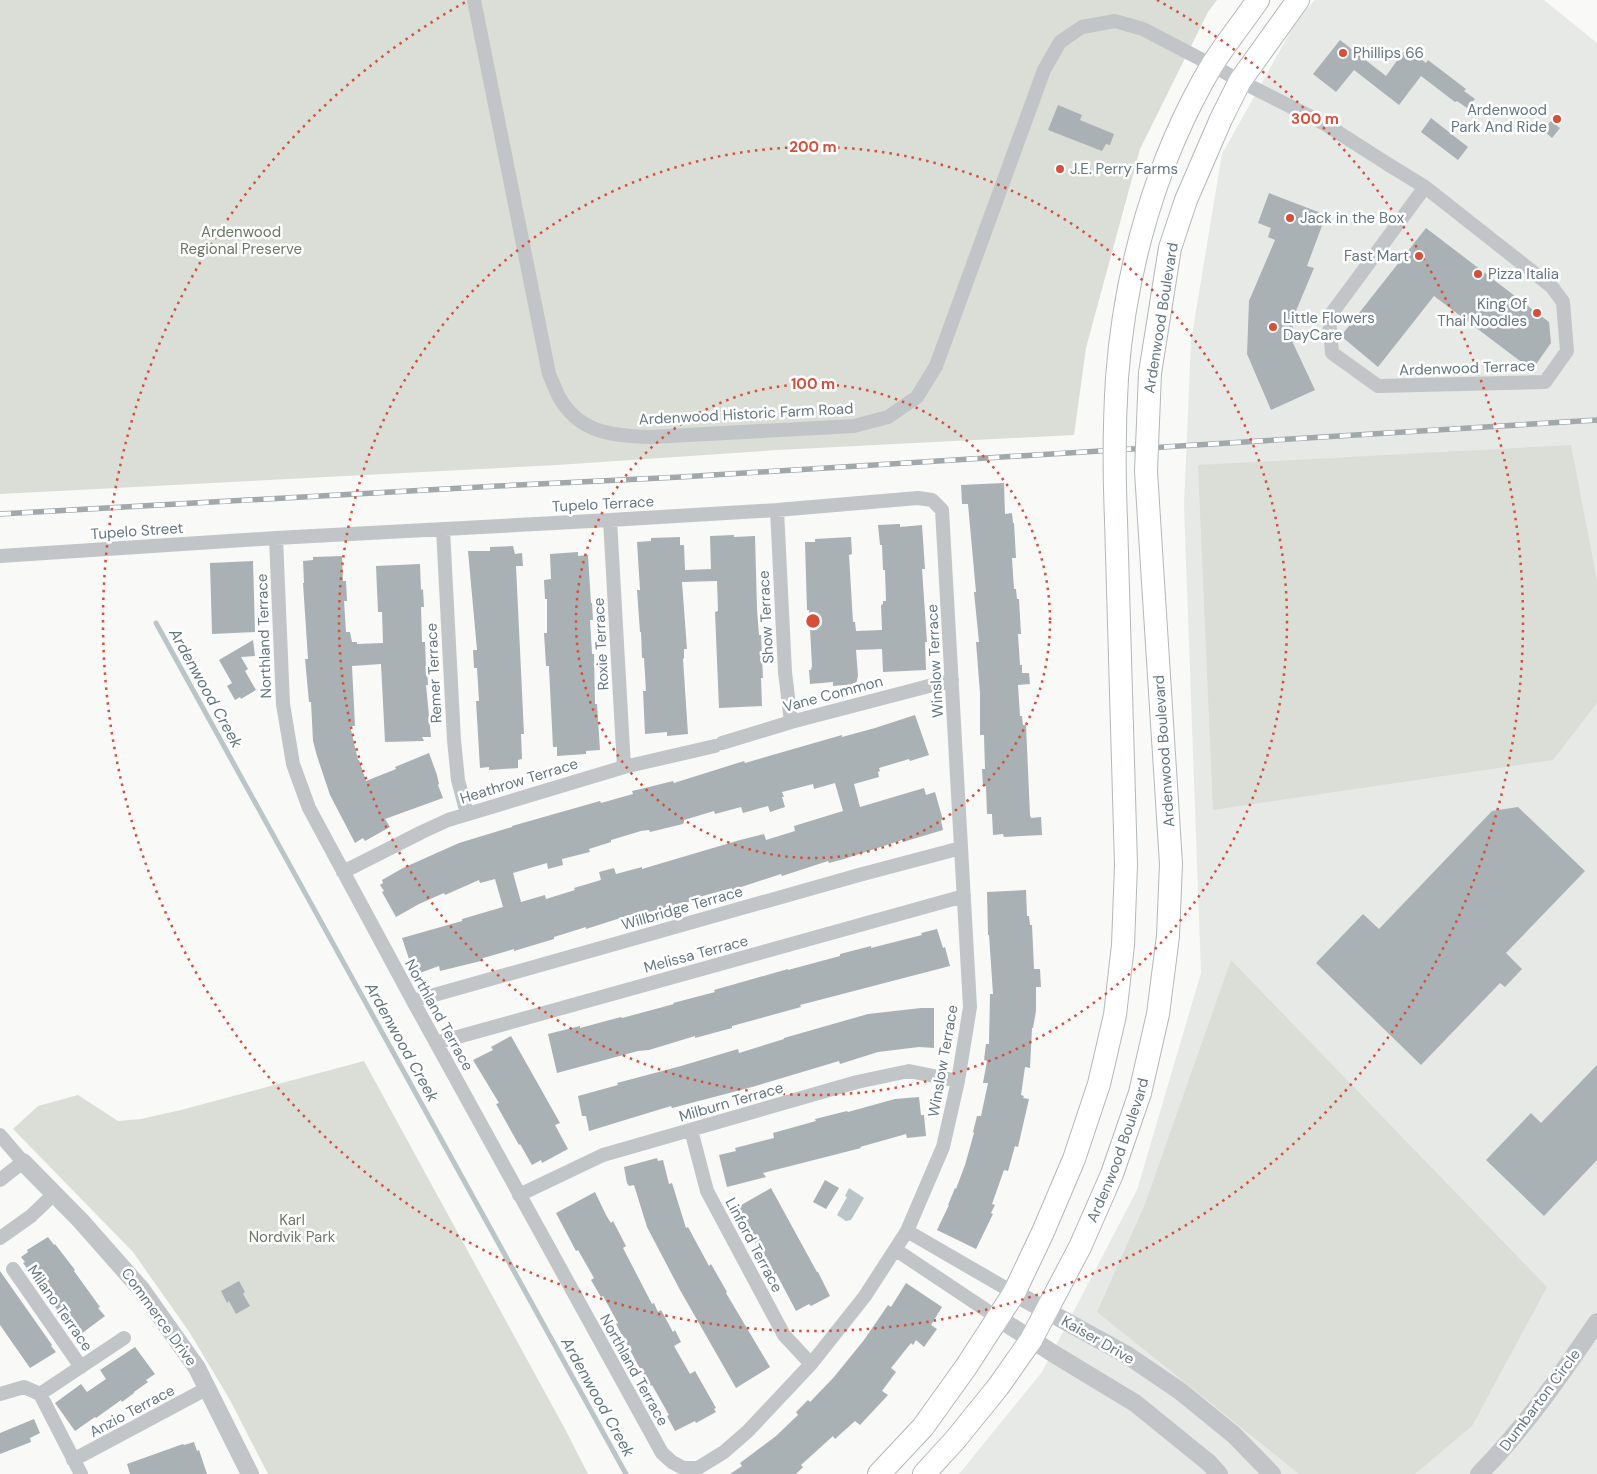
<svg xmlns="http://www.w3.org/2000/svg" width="1597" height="1474" viewBox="0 0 1597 1474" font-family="'DM Sans',sans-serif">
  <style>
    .built { fill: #e7e9e7 }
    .green { fill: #daded6 }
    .water { fill: #bac5c8 }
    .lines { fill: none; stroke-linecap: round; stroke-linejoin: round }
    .stream { stroke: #bac5c8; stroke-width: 5 }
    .building { fill: #a9b1b5; fill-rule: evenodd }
    .primary-casing { stroke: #b2b8bb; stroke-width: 24 }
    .minor { stroke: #c1c5c8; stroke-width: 14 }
    .tertiary { stroke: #c1c5c8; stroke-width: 18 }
    .primary { stroke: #fff; stroke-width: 22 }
    .rail-casing { stroke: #a1a8ac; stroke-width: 5.5 }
    .rail { stroke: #fff; stroke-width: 4; stroke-dasharray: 11; stroke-linecap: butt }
    .primary-bridge-casing { stroke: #b2b8bb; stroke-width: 24; stroke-linecap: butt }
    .primary-bridge { stroke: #fff; stroke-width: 22 }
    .ring { fill: none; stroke: #d54f3b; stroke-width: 2.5; stroke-dasharray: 2.5 5 }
    .poi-dot { fill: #d54f3b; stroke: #fff; stroke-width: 2 }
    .labels { text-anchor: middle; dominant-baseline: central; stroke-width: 5; stroke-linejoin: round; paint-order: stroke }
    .poi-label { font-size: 15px; fill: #66777f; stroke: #fff; text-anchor: start }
    .park-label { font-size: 15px; fill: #6a7865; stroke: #fff }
    .street-label { font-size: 15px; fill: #66777f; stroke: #fff }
    .water-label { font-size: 16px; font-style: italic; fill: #617679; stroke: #fff }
    .centre { fill: #d54f3b; stroke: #fff; stroke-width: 2.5 }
    .ring-label { font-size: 15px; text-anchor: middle; font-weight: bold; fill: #d54f3b; stroke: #fff; stroke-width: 5; stroke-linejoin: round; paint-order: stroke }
  </style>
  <rect width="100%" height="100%" fill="#f9f9f7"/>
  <path class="built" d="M1315,0h229l53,43v1431h-638l83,-102 95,-182 64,-217 -17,-467 7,-165 31,-187 75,-134z"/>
  <path class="green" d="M0,0h1217l-9,12 -68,137 -54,199 -12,87 -297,15 -220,15 -557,29z
    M1571,445l26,136v122l-44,57 -340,50 -15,-345z
    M1231,960l316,327 -75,139 -57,48h-116l-202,-162 48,-108z
    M364,1061l201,368 23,45h-320l-38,-74 -40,-67 -57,-81 -120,-123 25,-23 40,-11 40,26 23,-2 40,-9z"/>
  <path class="water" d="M849,1188l15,10 -13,22 -5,1 -9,-6 10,-18 -2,-1z"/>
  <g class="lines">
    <path class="stream" d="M156,623l470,851"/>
  </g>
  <path class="building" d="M1340,40l46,36 20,-28 20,15 2,-3 38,29 -2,2 11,8 -8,9 -10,-7 -2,1 -34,-26 -22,29 -45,-35 -18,22 -23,-18z
    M1058,105l24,10 -2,5 34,14 -4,11 -4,-1 -4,7 -54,-21z
    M1431,118l37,29 -10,13 -37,-28z
    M1551,121l9,7 -8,10 -9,-8z
    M1269,193l57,22 -19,51 7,2 -21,50 -1,23 23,49 -44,20 -24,-56 2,-53 26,-61 -7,-3 3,-9 -13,-5z
    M1426,228l123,94 2,21 -19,27 -98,-74 -56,71 -37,-31z
    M1004,483l1,31 7,-1 1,10h1l2,35h-4l2,31h2l1,10h2l2,35h-3l2,31h2v8h7l1,11 -12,1 2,31h2l1,9h3l4,90 1,3 10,-1 1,18 -38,2 -1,-3 -10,1 -1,-21h-5l-1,-28h-3l-1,-17h3l-1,-34h-4v-42l-4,-51h3l-5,-50h2l-8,-88h-6l-1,-19z
    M900,524v3l22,-2 3,44h-3l5,73h-2l1,28 -43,2 -1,-23 -26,1 2,26 -2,8 -23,2v-4l-23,2 -1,-14h2l1,-4 -3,-56h-2l-2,-68h10v-3l36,-2 1,17 -3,1 4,67h2l1,9 26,-1 -1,-25 2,-1v-3h3l-1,-31h-2l-1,-25h-2l-2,-20z
    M734,535v2l21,-1 2,73 2,26h2l2,43h-2l1,28 -43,2 -4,-96 3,-1 -1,-30 -35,1 5,67h-3v9l-1,1 5,75 -21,2v-4l-22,2 -2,-43h3l-2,-33h-2l-1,-26h-1l-3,-42h3l-3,-48 14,-1v-3l29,-1v8h4l1,25 26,-1 -1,-33z
    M513,546l2,8 7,-1 1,13h-7l8,168h-3l1,25 -4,1v8l-29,2v-3l-9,1 -4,-67h3l-2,-33h-3l-1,-18h4l-9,-99h22v-4z
    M578,552v4l10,-1 3,48h1l1,17h-3l2,34h2l1,50h2l3,46 -14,1v3l-29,2v-9h-4l-4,-79v-2h-3l-2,-33h3v-34h-2l-1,-19 7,-1 -1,-25z
    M342,556l1,25h3l1,20h-3l2,31h4l2,10h5v2l26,-1 -1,-31h-4l-2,-46 44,-2 1,26 2,-1 1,18h-3l1,35h3l1,26 1,-1 1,18h-2l5,52h-9l2,4 -39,1 -4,-78 -29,2 3,60h-5l8,34h1l7,21 30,-12 -1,-2 34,-14 8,22 2,9 -1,1 5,13 -58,21 5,8 -25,14 -2,-3 -8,5 -25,-48 -13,-39 -4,-15 -2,-39h-2l-4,-43h3l-5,-76h1l-1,-22 10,-1v-3z
    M253,561l2,71 -43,2 -2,-71z
    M253,640l2,16 -14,1 7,12 -3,2 11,19 -15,9 -1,-2 -5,3 -8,-14 5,-3 -13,-23z
    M915,715l14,40 -19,6 -1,-2 -30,9 1,3 -2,1 1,5 -25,7 6,23 64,-19 2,7 9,-3 8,28h-2l2,10 -40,12 -1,-2 -58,19 -15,4 -1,-2 -46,15 -1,-2 -49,16v-2l-33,9 1,2 -16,4v-1l-48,14h-2l-1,-2 -47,15v-2l-32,10v2l-40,12v-2l-34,10 1,2 -41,10 -1,-5 -22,8 -3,-10 -3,1 -9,-27 60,-17v-2l41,-12 -8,-28 -15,4 -1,-3 -34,15 -1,-2 -25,11 -23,13 -14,-25 2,-1 -4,-6 3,-2 -1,-3 21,-12 56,-25 53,-16v-1l88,-25 1,2 32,-9 -1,-3 17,-4 24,-6 1,2 70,-22 1,2 97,-28v2l33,-9zM835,783l8,28 -49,15 1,5 -29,9 -2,-6 -24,6 -98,29v-2l-26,7 -2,-6 -15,4 2,8 -27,8 1,2 -29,9 -1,-4 -24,7 -8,-29 34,-10 1,6 15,-4 -1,-6 28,-7 -1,-3 22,-7v-2l30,-9 8,-1 1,2 33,-8 1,-2v-2l30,-9 1,3 26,-7 2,6 25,-7 2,6 15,-5 -3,-10h2l-2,-5 31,-8 1,5z
    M1518,807l67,64 -79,82 16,16 -17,18 -5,-4 -79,82 -105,-102 47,-49 16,15 113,-118z
    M1026,890l1,26h2l1,9h2l2,44h6l1,18h-5v24l-3,17h-1l-2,40 -5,-1 -4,28 3,1 -1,2 6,1 -11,48 -3,-1 -7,25 -4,-1 -12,34 3,1 -4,8 2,1 -17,35 -39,-19 12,-25h-1l7,-17 1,1 9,-24 9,-32 -1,-1 4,-16h4l7,-33h-5l4,-22 -3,-1 2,-16h3l1,-50h3l-4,-59h-1l-1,-43z
    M937,929l6,19 2,-1 5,19 -150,39 1,2 -69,19v2l-37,10v-2l-46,14 -11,1 -81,22 -9,-39 32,-8v2l41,-11 1,1 52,-14 -1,-1 42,-11 -1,-2 74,-21v1l52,-14v-2l31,-8v2l51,-13 -1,-2z
    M921,1008h13v40l-15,-1 -41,5 -38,12 -1,-3 -87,26 -80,21 -1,-2 -82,25 -3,-15h-4l-4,-20 40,-11 -1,-2 64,-17 57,-17 1,4 45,-14v-1l84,-24z
    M511,1036l49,87 -5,2 13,24 -26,14 -1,-3 -9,5 -12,-21 -1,1 -23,-41 3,-1 -26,-43 20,-10 -2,-3z
    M1597,1065v95l-53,56 -58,-56 45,-47 10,10z
    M919,1097l2,18h3l2,21 -19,2 -1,-4 -46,13 1,1 -98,25 3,4 -39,10 -8,-32 17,-4 -1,-3 39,-10 -1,-5 43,-12 -1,-2 32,-8 1,1 47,-13z
    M657,1158l1,3 5,-1 6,24 3,-1 14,45 2,-1 21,39 2,-2 16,28 -1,1 44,74 -34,21 -56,-98 -33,-63 -13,-42 -5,1 -2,-3 -3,-16z
    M825,1180l14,8 -13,21 -13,-7z
    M771,1188l41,75 5,9h1l12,24 -19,10 -2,-2 -13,7 -20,-38 -3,2 -37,-67z
    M595,1192l11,23 5,8 2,-2 13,25 -3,2 29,56 2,-1 4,9 3,-2 12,22 2,-2 6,12 -7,4 16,28 5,-3 21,37 -2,1 2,3 -20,11 -1,-2 -20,10 -8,-15 2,-1 -17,-30 -1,1 -13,-21 -22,-41 2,-1 -15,-27 -2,1 -10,-17 3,-2 -16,-28 -2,1 -20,-38z
    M48,1237l6,8 1,-1 20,26 -1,1 26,36 -2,1 7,8 -28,21 -54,-74 2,-1 -4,-5 7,-5 -1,-2z
    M0,1271l52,74 -1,1 5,6 -26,16 -30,-43z
    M239,1281l6,11 -2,2 7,12 -14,8 -7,-13 -2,2 -6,-12z
    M906,1283l36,24 -11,18 6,4 -13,18 -8,-7 -3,5 -2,-2 -20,25 5,4 -14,19 6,4 -28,30 -5,-4 -20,18 -2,-3 -32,29 2,2 -7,7h-66l12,-8 -2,-3 36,-27 22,-21 -2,-3 12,-12 2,2 24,-25 30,-37 24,-35 3,2z
    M135,1347l20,27 -9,6 2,2 -14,10v1l-12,9 -1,-2 -25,18 -1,-1 -20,14 -20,-28 26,-19 6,8 19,-13 -6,-9z
    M34,1419l6,14 -10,5 1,4 -31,12v-21z
    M194,1442l3,9 2,-1 8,24h-77l-3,-10 56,-20 1,1z"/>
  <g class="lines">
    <g class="primary-casing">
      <g id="primary">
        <path d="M1150,373l20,-125 16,-48 35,-81 19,-38 58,-81"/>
        <path d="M1117,378c8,-109 39,-218 95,-313 14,-22 31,-43 46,-65"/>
        <path d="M879,1474l44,-47 43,-60 48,-74 29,-61 31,-73 25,-75 16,-69 8,-70 3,-80 -10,-345"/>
        <path id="s1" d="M924,1474l31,-34 43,-53 33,-47 49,-93 32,-73 28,-81 18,-79 10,-78 3,-72 -22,-345"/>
      </g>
    </g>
    <path class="minor" d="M474,0l75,374c3,7 6,14 9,21 20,38 54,41 93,42l203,-11 34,-9 29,-20 19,-31 108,-296 16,-28 22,-15 33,-6 28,8 69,36 28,16 85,43 61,39 39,24 127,100 11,15 4,49 -22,31 -167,4 -46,-33 -3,-36 96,-130
      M777,510l8,162 6,50
      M610,520l14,247
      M443,529l11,211 4,40 9,34
      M0,556l276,-18 334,-18 167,-10 141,-12 14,2 10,10 28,497 -12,74 -15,66 -36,84 -42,65 -54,68 -63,67 -24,21 -26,16h-15l-11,-6 -10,-9 -249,-452 -104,-193 -16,-44 -10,-60 -7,-166
      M722,743l69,-21 161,-42
      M343,872l79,-40 26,-12 176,-53 91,-21
      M413,1001l446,-126 102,-27
      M436,1043l528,-147
      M691,1130l16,61 77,144 27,29
      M0,1135l23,27 -23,18
      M519,1195l84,-40 254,-73 52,-11 49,10
      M907,1231l107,62
      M0,1238l31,-22 23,-22
      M896,1250l102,68
      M13,1269l68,98
      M0,1394l24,-7 16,7 84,-56
      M40,1394l41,80
      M73,1460l133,-71"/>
    <path class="tertiary" d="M23,1162l58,59 60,68 56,79 53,106
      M1014,1293l113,62 53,36 54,44 38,39
      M998,1318l56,36 81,49 74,60 10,11
      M1479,1474c45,-45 82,-99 118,-152"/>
    <use href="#primary" class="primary"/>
    <g class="rail-casing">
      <path id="rail" d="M0,514l498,-28 183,-9 916,-57"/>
    </g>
    <use href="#rail" class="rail"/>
    <g class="primary-bridge-casing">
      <path id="primary-bridge" d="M1149,519l-3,-48 4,-98
        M1116,520c-2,-47 -2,-94 1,-142"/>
    </g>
    <use href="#primary-bridge" class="primary-bridge"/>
  </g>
  <g class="ring">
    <circle cx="813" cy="621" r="237"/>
    <circle cx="813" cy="621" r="474"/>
    <path d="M1157 0A710 710 0 1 1 469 0"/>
  </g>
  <g class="poi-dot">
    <circle cx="1343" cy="53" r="5"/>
    <circle cx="1557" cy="119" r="5"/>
    <circle cx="1060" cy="169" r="5"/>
    <circle cx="1290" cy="218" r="5"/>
    <circle cx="1419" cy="256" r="5"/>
    <circle cx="1478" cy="274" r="5"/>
    <circle cx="1537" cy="313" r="5"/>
    <circle cx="1273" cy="327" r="5"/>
  </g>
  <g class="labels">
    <g class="poi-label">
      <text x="1353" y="53">Phillips 66</text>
      <text x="1547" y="110" text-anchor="end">Ardenwood<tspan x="1547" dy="17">Park And Ride</tspan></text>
      <text x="1070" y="169">J.E. Perry Farms</text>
      <text x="1300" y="218">Jack in the Box</text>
      <text x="1409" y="256" text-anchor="end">Fast Mart</text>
      <text x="1488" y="274">Pizza Italia</text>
      <text x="1527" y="304" text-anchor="end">King Of<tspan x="1527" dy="17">Thai Noodles</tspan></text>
      <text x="1283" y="318">Little Flowers<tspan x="1283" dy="17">DayCare</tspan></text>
    </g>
    <g class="park-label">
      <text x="241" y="232">Ardenwood<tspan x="241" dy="17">Regional Preserve</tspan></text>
      <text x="292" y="1220">Karl<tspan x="292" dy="17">Nordvik Park</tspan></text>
    </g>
    <g class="street-label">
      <text transform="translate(1161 318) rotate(-81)">Ardenwood Boulevard</text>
      <text transform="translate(1467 368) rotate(-2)">Ardenwood Terrace</text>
      <text transform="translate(746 414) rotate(-3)">Ardenwood Historic Farm Road</text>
      <text transform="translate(603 504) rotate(-3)">Tupelo Terrace</text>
      <text transform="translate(137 531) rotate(-4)">Tupelo Street</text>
      <text transform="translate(766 617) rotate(-93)">Show Terrace</text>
      <text transform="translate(264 636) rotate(-92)">Northland Terrace</text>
      <text transform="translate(601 644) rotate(-93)">Roxie Terrace</text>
      <text transform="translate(935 661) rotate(-93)">Winslow Terrace</text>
      <text transform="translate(434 673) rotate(-93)">Remer Terrace</text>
      <text transform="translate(833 694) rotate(-15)">Vane Common</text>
      <text transform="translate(1164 751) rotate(-94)">Ardenwood Boulevard</text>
      <text transform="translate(519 781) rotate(-17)">Heathrow Terrace</text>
      <text transform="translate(682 908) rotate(-16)">Willbridge Terrace</text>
      <text transform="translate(696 954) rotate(-15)">Melissa Terrace</text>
      <text transform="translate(439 1015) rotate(61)">Northland Terrace</text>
      <text transform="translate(943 1061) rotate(-80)">Winslow Terrace</text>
      <text transform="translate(731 1102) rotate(-16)">Milburn Terrace</text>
      <text stroke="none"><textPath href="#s1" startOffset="381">Ardenwood Boulevard</textPath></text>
      <text transform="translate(754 1245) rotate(62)">Linford Terrace</text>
      <text transform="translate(60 1308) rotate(55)">Milano Terrace</text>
      <text transform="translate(159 1317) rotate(54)">Commerce Drive</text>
      <text transform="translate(1098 1340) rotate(30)">Kaiser Drive</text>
      <text transform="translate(634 1370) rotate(61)">Northland Terrace</text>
      <text transform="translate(1540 1400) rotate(-53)">Dumbarton Circle</text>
      <text transform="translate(132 1411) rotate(-28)">Anzio Terrace</text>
    </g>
    <g class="water-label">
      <text transform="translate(206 688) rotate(61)">Ardenwood Creek</text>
      <text transform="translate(402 1042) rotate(61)">Ardenwood Creek</text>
      <text transform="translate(598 1397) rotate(61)">Ardenwood Creek</text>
    </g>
  </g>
  <circle cx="813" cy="621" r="8" class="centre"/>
  <g class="ring-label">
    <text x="1315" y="124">300 m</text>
    <text x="813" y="152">200 m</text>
    <text x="813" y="389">100 m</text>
  </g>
</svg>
